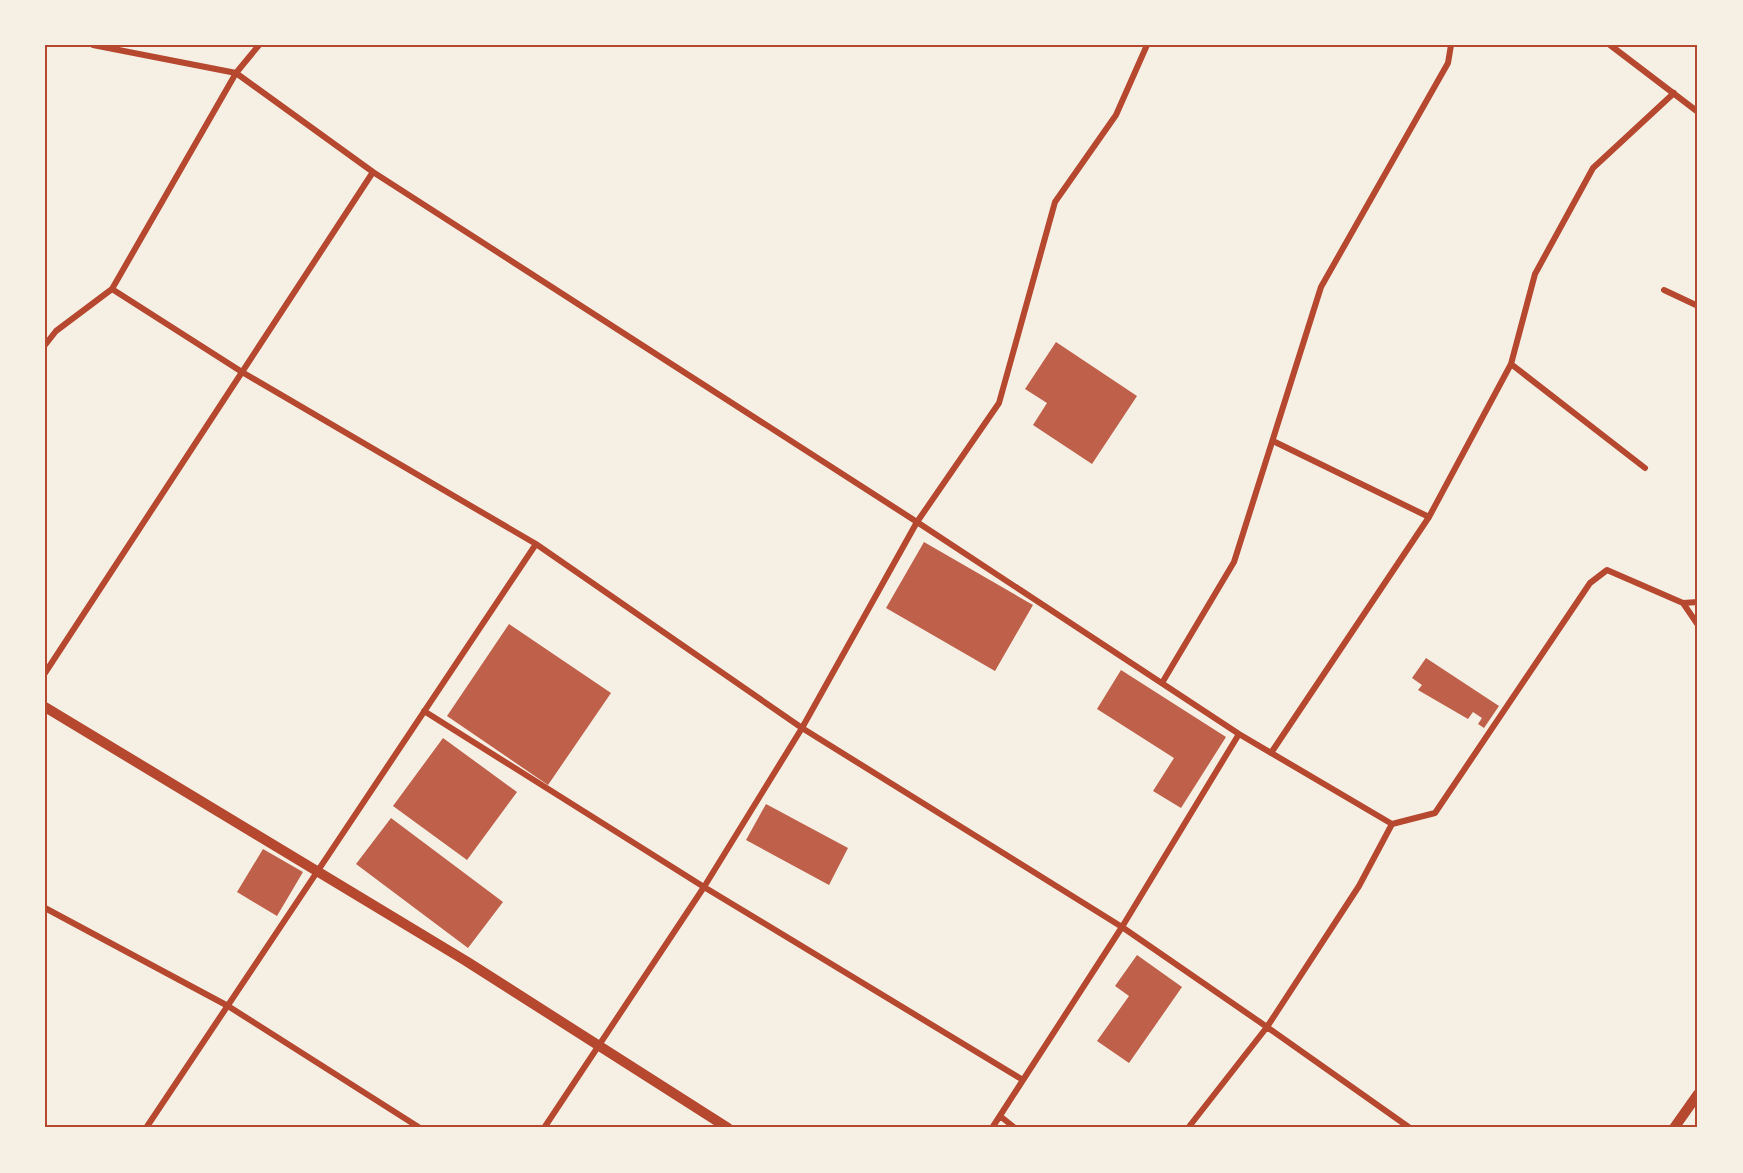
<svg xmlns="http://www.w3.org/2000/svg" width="1743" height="1173" viewBox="0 0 1743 1173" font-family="Signika,sans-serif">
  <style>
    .building { fill: #bf614a }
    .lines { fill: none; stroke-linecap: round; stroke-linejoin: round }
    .minor { stroke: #b5482f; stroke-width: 6 }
    .tertiary { stroke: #b5482f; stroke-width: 10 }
    .neatline { fill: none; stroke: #b5482f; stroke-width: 2 }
  </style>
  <rect width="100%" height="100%" fill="#f6efe4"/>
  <path class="building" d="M1056,342l81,54 -45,68 -59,-39 14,-22 -22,-14z
    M924,542l109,63 -38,66 -109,-63z
    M509,624l102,69 -63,92 -101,-69z
    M1426,658l73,48 -15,22 -6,-4 4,-6 -9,-6 -5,7 -50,-29 4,-5 -10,-7z
    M1121,670l105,67 -45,71 -28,-17 21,-33 -77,-49z
    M443,738l74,54 -50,68 -74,-54z
    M766,804l82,44 -19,37 -83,-45z
    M391,818l112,84 -35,46 -112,-84z
    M263,849l40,23 -26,44 -40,-24z
    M1137,955l45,32 -53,76 -32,-22 32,-45 -14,-10z"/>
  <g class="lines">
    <path class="minor" d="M1147,45l-31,70 -61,87 -56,201 -82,119 322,212 -117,193 145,100 -79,101
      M1610,45l88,67
      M373,172l544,350 -115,206 -98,159 -160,241
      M112,289l130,83 294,172 -390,584
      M1664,290l34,16
      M45,345l11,-14 56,-42 124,-216 -143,-28
      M1511,364l134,104
      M1273,441l156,76
      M536,544l266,184 320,199 -130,201
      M1683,603l15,-1
      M45,673l328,-501 -137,-99 23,-28
      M1162,683l72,-121 87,-275 127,-224 3,-18
      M424,711l280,176 319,193
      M1239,734l153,90 -33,62 -92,141 143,101
      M1271,753l158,-236 82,-153 24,-90 58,-106 81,-75
      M1392,824l43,-11 155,-230 17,-13 76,33 15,22
      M45,908l183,98 192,122
      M1000,1116l15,12"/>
    <path class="tertiary" d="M45,707l421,254 262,167
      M1674,1128l24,-34"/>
  </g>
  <rect width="1743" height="1173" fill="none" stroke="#f6efe4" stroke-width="93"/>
  <rect x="46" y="46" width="1650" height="1080" class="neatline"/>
</svg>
